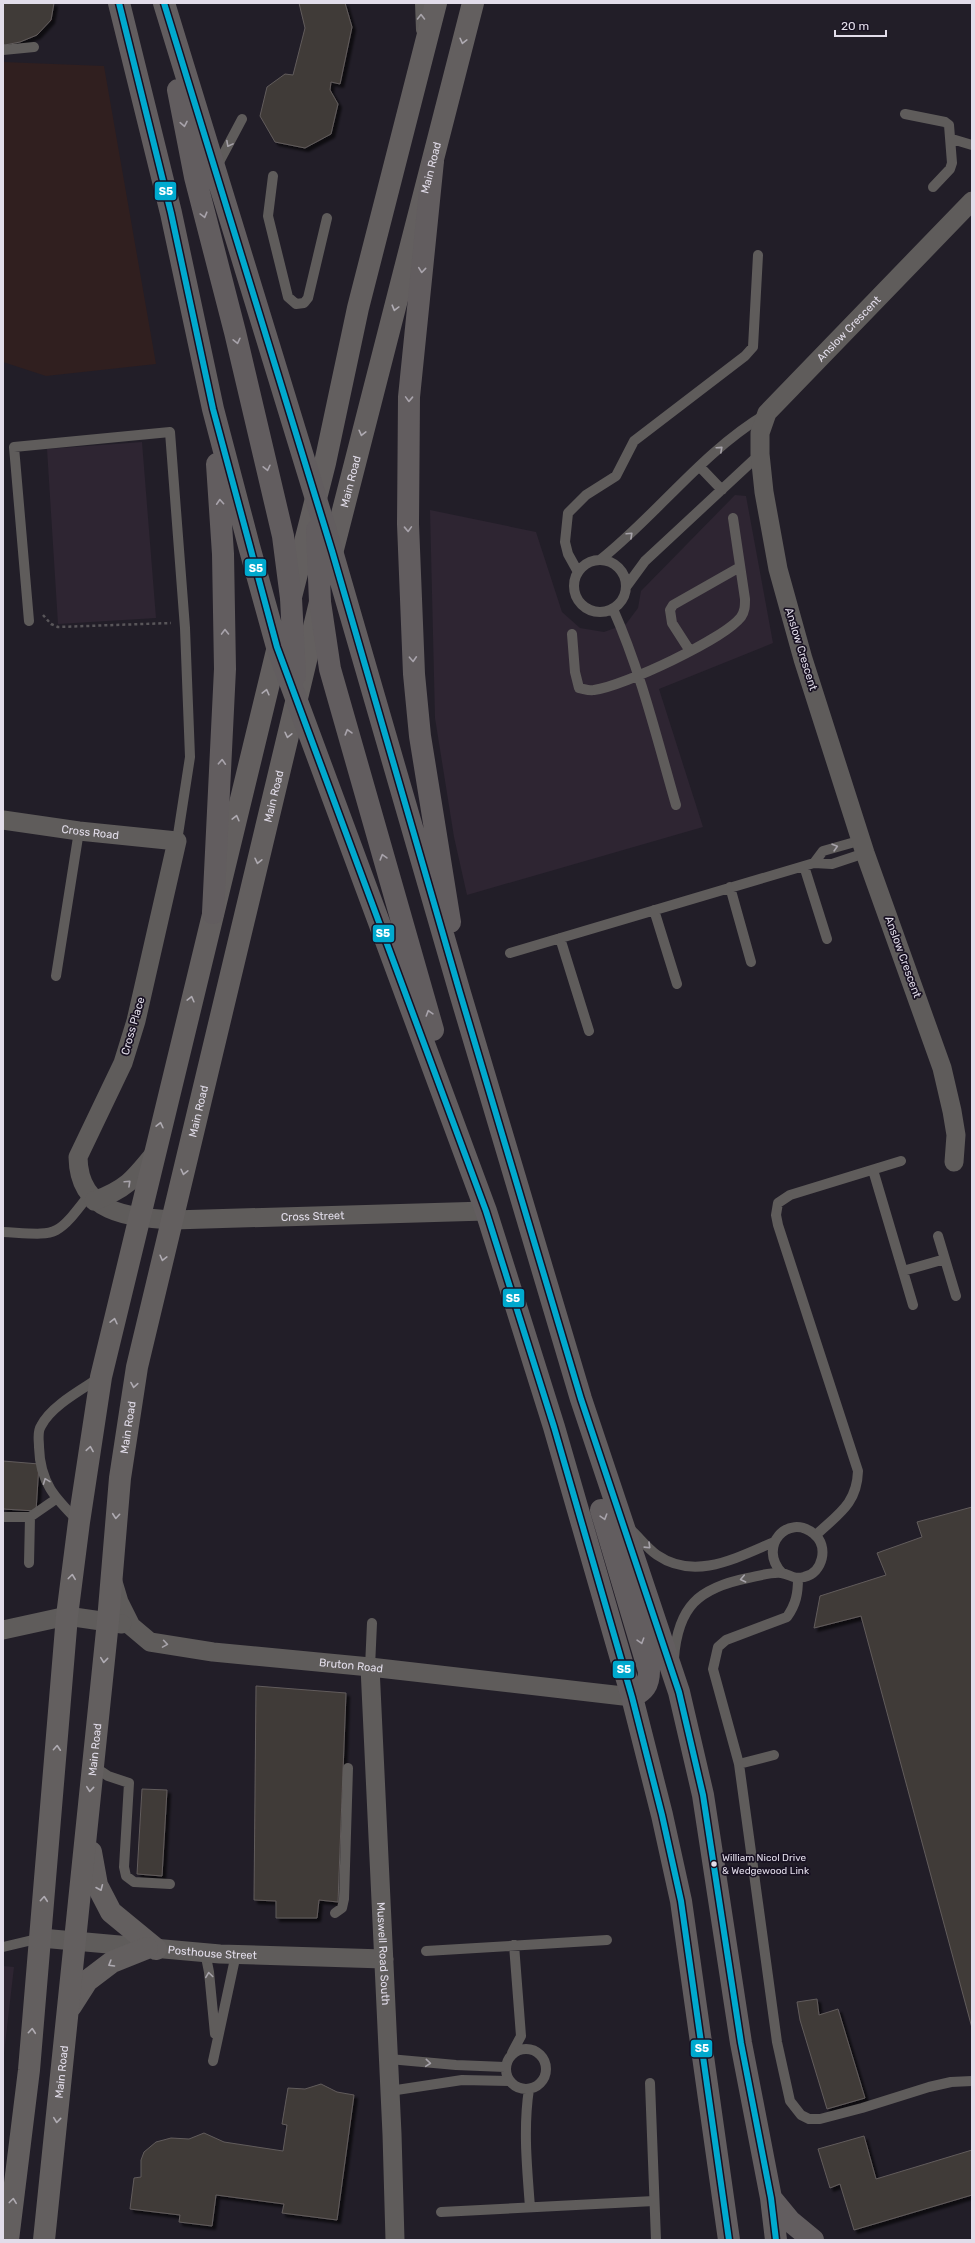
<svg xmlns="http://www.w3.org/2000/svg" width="975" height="2243" viewBox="0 0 975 2243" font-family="Rubik,sans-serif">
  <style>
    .commercial { fill: #2e2532 }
    .education { fill: #301f1f }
    .building { fill: #413a37; stroke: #615c5c; filter: url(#shadow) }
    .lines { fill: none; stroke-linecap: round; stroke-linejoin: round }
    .path { stroke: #59565a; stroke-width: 2.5; stroke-dasharray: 3 3; stroke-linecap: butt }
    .lane { stroke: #5f5c5b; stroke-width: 10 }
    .street { stroke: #5f5c5b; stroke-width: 19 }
    .secondary { stroke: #635f5f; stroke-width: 22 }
    .primary { stroke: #625d5f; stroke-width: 22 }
    .bus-1-casing { stroke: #181122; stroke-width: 9 }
    .bus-1 { stroke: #00a9ce; stroke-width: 6 }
    .oneway { stroke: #a7a3aa }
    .oneway2 { stroke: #afabb2 }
    .oneway3 { stroke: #a8a3ab }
    .bus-dot { fill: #e2ddea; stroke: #181122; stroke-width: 1.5 }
    .labels { text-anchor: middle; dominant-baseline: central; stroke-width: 3.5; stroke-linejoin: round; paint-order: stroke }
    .bus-label { font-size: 10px; fill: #e2ddea; stroke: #181122; text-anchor: start }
    .street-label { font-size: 11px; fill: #e2ddea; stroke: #181122 }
    .line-badge { stroke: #181122; stroke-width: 1.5 }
    .badge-label { font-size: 11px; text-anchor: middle; font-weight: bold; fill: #fff }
  </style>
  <defs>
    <filter id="shadow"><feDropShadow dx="3.5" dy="3.5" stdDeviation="1" flood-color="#0009"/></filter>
  </defs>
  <rect width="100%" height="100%" fill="#221e28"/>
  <path class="commercial" d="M142,442l14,176 -98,6 -11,-175z
    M735,495l11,1 27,147 -114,46 44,138 -236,68 -13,-58 -19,-119 -5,-208 106,22 26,80 18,16 24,4 22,-8 12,-16 3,-17z
    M3,1966l11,1 -11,95z"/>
  <path class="education" d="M3,62l101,4 52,298 -110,12 -43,-14z"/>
  <path class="building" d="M3,3h51l-3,17 -14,15 -17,7 -15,3 -2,-1z
    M299,3h46l7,24 -12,57 -9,-2 -1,8 8,14 -7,30 -26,14 -30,-6 -15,-26 7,-29 18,-13 8,1 12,-47z
    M3,1461l36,3 -3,47 -33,-2z
    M972,1507v521l-111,-412 -47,12 6,-32 66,-21 -9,-22 45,-16 -5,-15z
    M256,1686l90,7 -8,209 -19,-2 -2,18h-41v-17l-22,-1z
    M142,1789l25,1 -5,86 -25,-2z
    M817,1999l2,16 19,-6 27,89 -38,11 -27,-89 -3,-18z
    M321,2084l16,8 17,3 -17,125 -55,-7 2,-9 -68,-9 -4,31 -33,-4 1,-7 -50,-6 4,-31 7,-1v-17l3,-8 12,-10 15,-4 18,1 15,-6 20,9 59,9 4,-26 -5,-1 6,-36 17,1z
    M864,2136l12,43 96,-29v45l-118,35 -14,-46 -10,4 -12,-39z"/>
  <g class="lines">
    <path class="path" d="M43,615l8,9 7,3 113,-4"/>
    <path class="lane" d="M420,3l1,27
      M3,50l31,-3
      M905,114l40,8 4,3 3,38 -2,6 -17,18
      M952,139l20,6
      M216,168l26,-49
      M273,176l-5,40 20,81 8,7 8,-1 4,-5 19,-80
      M700,467l22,23
      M600,560c57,-45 102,-108 166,-146
      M574 586a26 26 0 1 1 52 0a26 26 0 1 1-52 0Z
      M578,572l-10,-18 -3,-12 3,-29 18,-18 30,-19 18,-35 111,-85 8,-9 5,-92
      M626,587l19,-26 115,-107
      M613,609c28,63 44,130 63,196
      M29,621l-15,-174 156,-15 15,196 5,129 -13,84
      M572,634l3,38 4,16c5,1 11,3 15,2 30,-4 130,-51 147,-73 4,-6 4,-11 4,-18l-12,-81
      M690,651l-18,-28 -2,-13 3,-5 67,-38
      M814,863l9,-12 39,-11
      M804,866l23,73
      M730,887l21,75
      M654,910l23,74
      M560,938l29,93
      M510,953l304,-90 18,1 33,-11
      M56,976l23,-145
      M873,1170l40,135
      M3,1232c55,3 52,7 86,-37
      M938,1236l18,60
      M903,1271l42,-12
      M3,1517h27
      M79,1522c-24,-24 -39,-39 -40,-75 0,-7 -2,-15 2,-21 10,-20 40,-36 58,-48
      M630,1529c9,8 17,19 27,26 38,26 79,3 117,-13
      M816,1535c22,-21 41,-31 42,-64l-80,-246 -2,-10 2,-12 12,-8 111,-34
      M29,1563l1,-46 26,-18
      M798,1578c0,16 -2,26 -11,39l-61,23 -8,7 -5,22 26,95 38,278 13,59 11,14 8,4h11l42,-11 67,-21 22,-5 21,-1
      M674,1658c4,-51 24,-70 74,-80 10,-2 23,-6 33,-5 9,1 12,7 23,4 19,-4 25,-31 10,-43 -26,-22 -57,13 -32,39
      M370,1667l2,-44
      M739,1764l35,-9
      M93,1766l15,10 21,7 -5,84 2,9 8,6 36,2
      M335,1913l7,-5 2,-9 4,-131
      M3,1947l38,-9
      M426,1951l181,-11
      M205,1952l4,20 6,62
      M506 2069a20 20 0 1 1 40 0a20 20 0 1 1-40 0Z
      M512,2053l9,-17 -7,-91
      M389,2059l67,6 49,2
      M213,2061l23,-107
      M650,2083l6,157
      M529,2089c-6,39 -2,79 1,118
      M390,2091l72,-11 47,1
      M441,2212l213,-11"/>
    <g class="street">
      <path id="s1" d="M3,820l76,11 98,10 -41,180 -13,42 -45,94c1,57 51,60 95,63l313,-9"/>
      <path id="s2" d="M954,1162l2,-27 -4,-24 -10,-43 -77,-215 -62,-194 -25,-90 -14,-77 -4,-38v-21l7,-20 205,-212"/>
      <path d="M94,1201c32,-12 39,-21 60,-47"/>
      <path id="s3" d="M113,1582l6,20 12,24 19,16 63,10 157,15 262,30"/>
      <path d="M3,1630l64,-14 55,8"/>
      <path id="s4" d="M370,1667l22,467 3,106"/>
      <path id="s5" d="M41,1938l179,16 164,5"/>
    </g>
    <g class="secondary">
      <path id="s6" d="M330,561l143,-558"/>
      <path d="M291,597l34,-134 33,-155 78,-305"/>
      <path d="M91,1852l6,33 14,27 45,37"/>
      <path d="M71,2006l16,-25 25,-19 35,-14"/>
      <path d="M8,2240l21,-170 38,-454 12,-94 22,-145 179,-739"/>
      <path id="s7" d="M44,2240l64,-619 12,-143 17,-111 183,-765"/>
    </g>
    <path class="primary" d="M119,3l52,210 42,196 36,137 28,101 209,564 68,216 78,270 30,118 19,86 48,339
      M164,3l168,548 128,442 121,406 98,293 24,103 38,248 30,155 5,42
      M178,90l17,87 40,155 48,204 8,62 4,78
      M433,161l-24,236 -1,127 6,150 6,62 30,186
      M317,530l3,72 10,67 103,361
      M213,913l12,-244 -2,-115 -6,-90
      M601,1510l48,161c0,14 -5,20 -17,26
      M771,2198l19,23 23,19"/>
    <g class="bus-1-casing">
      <path id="bus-1" d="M119,3l52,210 42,196 64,238 209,564 68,216 78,270 30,118 19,86 48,339
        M164,3l168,548 128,442 121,406 98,293 24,103 38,248 30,155 5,42"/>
    </g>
    <use href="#bus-1" class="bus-1"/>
  </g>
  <defs><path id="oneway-chevron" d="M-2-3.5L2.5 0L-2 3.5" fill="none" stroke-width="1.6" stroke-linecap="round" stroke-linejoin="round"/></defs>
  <g class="oneway">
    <use href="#oneway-chevron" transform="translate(421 17) rotate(-90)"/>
    <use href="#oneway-chevron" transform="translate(229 144) rotate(118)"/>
    <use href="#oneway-chevron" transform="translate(720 449) rotate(-42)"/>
    <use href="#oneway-chevron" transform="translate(630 535) rotate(-43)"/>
    <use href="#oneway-chevron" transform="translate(835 847) rotate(-16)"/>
    <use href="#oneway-chevron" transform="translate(128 1183) rotate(-43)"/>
    <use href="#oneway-chevron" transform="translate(46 1481) rotate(-111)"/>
    <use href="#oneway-chevron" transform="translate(648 1546) rotate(44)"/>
    <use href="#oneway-chevron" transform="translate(743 1579) rotate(168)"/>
    <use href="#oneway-chevron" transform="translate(165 1644) rotate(9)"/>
    <use href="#oneway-chevron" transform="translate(209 1975) rotate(-98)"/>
    <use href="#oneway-chevron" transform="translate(428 2063) rotate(5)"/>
  </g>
  <g class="oneway2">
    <use href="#oneway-chevron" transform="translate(463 41) rotate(104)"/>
    <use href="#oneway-chevron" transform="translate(395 308) rotate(105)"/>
    <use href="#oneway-chevron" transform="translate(362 433) rotate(104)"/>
    <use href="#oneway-chevron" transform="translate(266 692) rotate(-76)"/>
    <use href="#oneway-chevron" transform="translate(288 735) rotate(103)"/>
    <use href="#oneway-chevron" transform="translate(236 818) rotate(-76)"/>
    <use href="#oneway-chevron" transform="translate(258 861) rotate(103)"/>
    <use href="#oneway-chevron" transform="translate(191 999) rotate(-76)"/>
    <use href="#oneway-chevron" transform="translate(160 1125) rotate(-77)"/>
    <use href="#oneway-chevron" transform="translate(184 1172) rotate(103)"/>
    <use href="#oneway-chevron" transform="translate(163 1258) rotate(104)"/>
    <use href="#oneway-chevron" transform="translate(114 1321) rotate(-77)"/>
    <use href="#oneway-chevron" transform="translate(134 1385) rotate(99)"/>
    <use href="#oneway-chevron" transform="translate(90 1449) rotate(-81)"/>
    <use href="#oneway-chevron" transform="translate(116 1516) rotate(95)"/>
    <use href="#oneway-chevron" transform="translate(72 1577) rotate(-83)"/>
    <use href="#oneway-chevron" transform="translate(104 1660) rotate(96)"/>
    <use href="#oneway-chevron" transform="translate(57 1748) rotate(-86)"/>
    <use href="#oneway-chevron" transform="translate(90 1789) rotate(96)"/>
    <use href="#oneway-chevron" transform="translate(100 1888) rotate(67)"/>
    <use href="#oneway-chevron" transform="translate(44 1899) rotate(-85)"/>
    <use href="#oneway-chevron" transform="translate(111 1964) rotate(149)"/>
    <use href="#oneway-chevron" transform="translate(32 2031) rotate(-85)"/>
    <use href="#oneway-chevron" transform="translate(57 2120) rotate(96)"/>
    <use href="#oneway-chevron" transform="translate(13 2201) rotate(-83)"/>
  </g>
  <g class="oneway3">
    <use href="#oneway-chevron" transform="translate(184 124) rotate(79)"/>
    <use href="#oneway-chevron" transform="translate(204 215) rotate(75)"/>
    <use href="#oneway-chevron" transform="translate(422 270) rotate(96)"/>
    <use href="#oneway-chevron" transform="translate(237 341) rotate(77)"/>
    <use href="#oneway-chevron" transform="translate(409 399) rotate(92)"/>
    <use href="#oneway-chevron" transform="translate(267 468) rotate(77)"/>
    <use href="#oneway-chevron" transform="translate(220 502) rotate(-94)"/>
    <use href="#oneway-chevron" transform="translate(408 529) rotate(88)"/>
    <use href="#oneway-chevron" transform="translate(225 632) rotate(-91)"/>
    <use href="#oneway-chevron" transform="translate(413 659) rotate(87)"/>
    <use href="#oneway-chevron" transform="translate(348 732) rotate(-106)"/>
    <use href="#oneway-chevron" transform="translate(222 762) rotate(-87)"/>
    <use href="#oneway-chevron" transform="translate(383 857) rotate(-106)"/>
    <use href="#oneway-chevron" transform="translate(429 1013) rotate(-107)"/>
    <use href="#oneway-chevron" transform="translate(604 1517) rotate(73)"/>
    <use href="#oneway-chevron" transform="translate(641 1641) rotate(73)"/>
  </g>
  <circle class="bus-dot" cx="714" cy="1864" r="3.5"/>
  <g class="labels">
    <g class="bus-label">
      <text x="722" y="1858">William Nicol Drive<tspan x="722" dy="13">&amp; Wedgewood Link</tspan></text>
    </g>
    <g class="street-label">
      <text stroke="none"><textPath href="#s6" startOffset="406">Main Road</textPath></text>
      <text stroke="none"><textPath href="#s2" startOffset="897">Anslow Crescent</textPath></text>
      <text stroke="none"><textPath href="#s6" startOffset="82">Main Road</textPath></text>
      <text transform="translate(801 649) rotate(73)">Anslow Crescent</text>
      <text stroke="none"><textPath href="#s7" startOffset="1465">Main Road</textPath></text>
      <text stroke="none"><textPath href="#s1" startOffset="88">Cross Road</textPath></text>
      <text transform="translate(903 957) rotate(70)">Anslow Crescent</text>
      <text transform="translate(133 1026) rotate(-74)">Cross Place</text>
      <text stroke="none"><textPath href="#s7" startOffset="1141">Main Road</textPath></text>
      <text stroke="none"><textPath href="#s1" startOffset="777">Cross Street</textPath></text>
      <text stroke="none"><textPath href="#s7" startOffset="817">Main Road</textPath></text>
      <text stroke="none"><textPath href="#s3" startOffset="275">Bruton Road</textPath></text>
      <text stroke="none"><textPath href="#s7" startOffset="493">Main Road</textPath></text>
      <text stroke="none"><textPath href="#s5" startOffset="172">Posthouse Street</textPath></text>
      <text stroke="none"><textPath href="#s4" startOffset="287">Muswell Road South</textPath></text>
      <text stroke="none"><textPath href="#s7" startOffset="169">Main Road</textPath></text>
    </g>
  </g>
  <g class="line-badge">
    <rect x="154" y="181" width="23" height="20" rx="4" fill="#00a9ce"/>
    <rect x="244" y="558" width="23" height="19" rx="4" fill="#00a9ce"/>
    <rect x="372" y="924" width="23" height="19" rx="4" fill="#00a9ce"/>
    <rect x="502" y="1288" width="23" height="20" rx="4" fill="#00a9ce"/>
    <rect x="612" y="1660" width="23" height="19" rx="4" fill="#00a9ce"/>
    <rect x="690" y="2039" width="23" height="19" rx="4" fill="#00a9ce"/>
  </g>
  <g class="badge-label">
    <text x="166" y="195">S5</text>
    <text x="256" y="572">S5</text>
    <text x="383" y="937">S5</text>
    <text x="513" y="1302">S5</text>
    <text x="624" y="1673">S5</text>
    <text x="702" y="2052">S5</text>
  </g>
  <rect width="975" height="2243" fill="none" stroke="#e2ddea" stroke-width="8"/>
  <path d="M835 30v6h51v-6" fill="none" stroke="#e2ddea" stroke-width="2"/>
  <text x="841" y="30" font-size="12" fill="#e2ddea" stroke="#181122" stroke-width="3" paint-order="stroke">20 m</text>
</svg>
